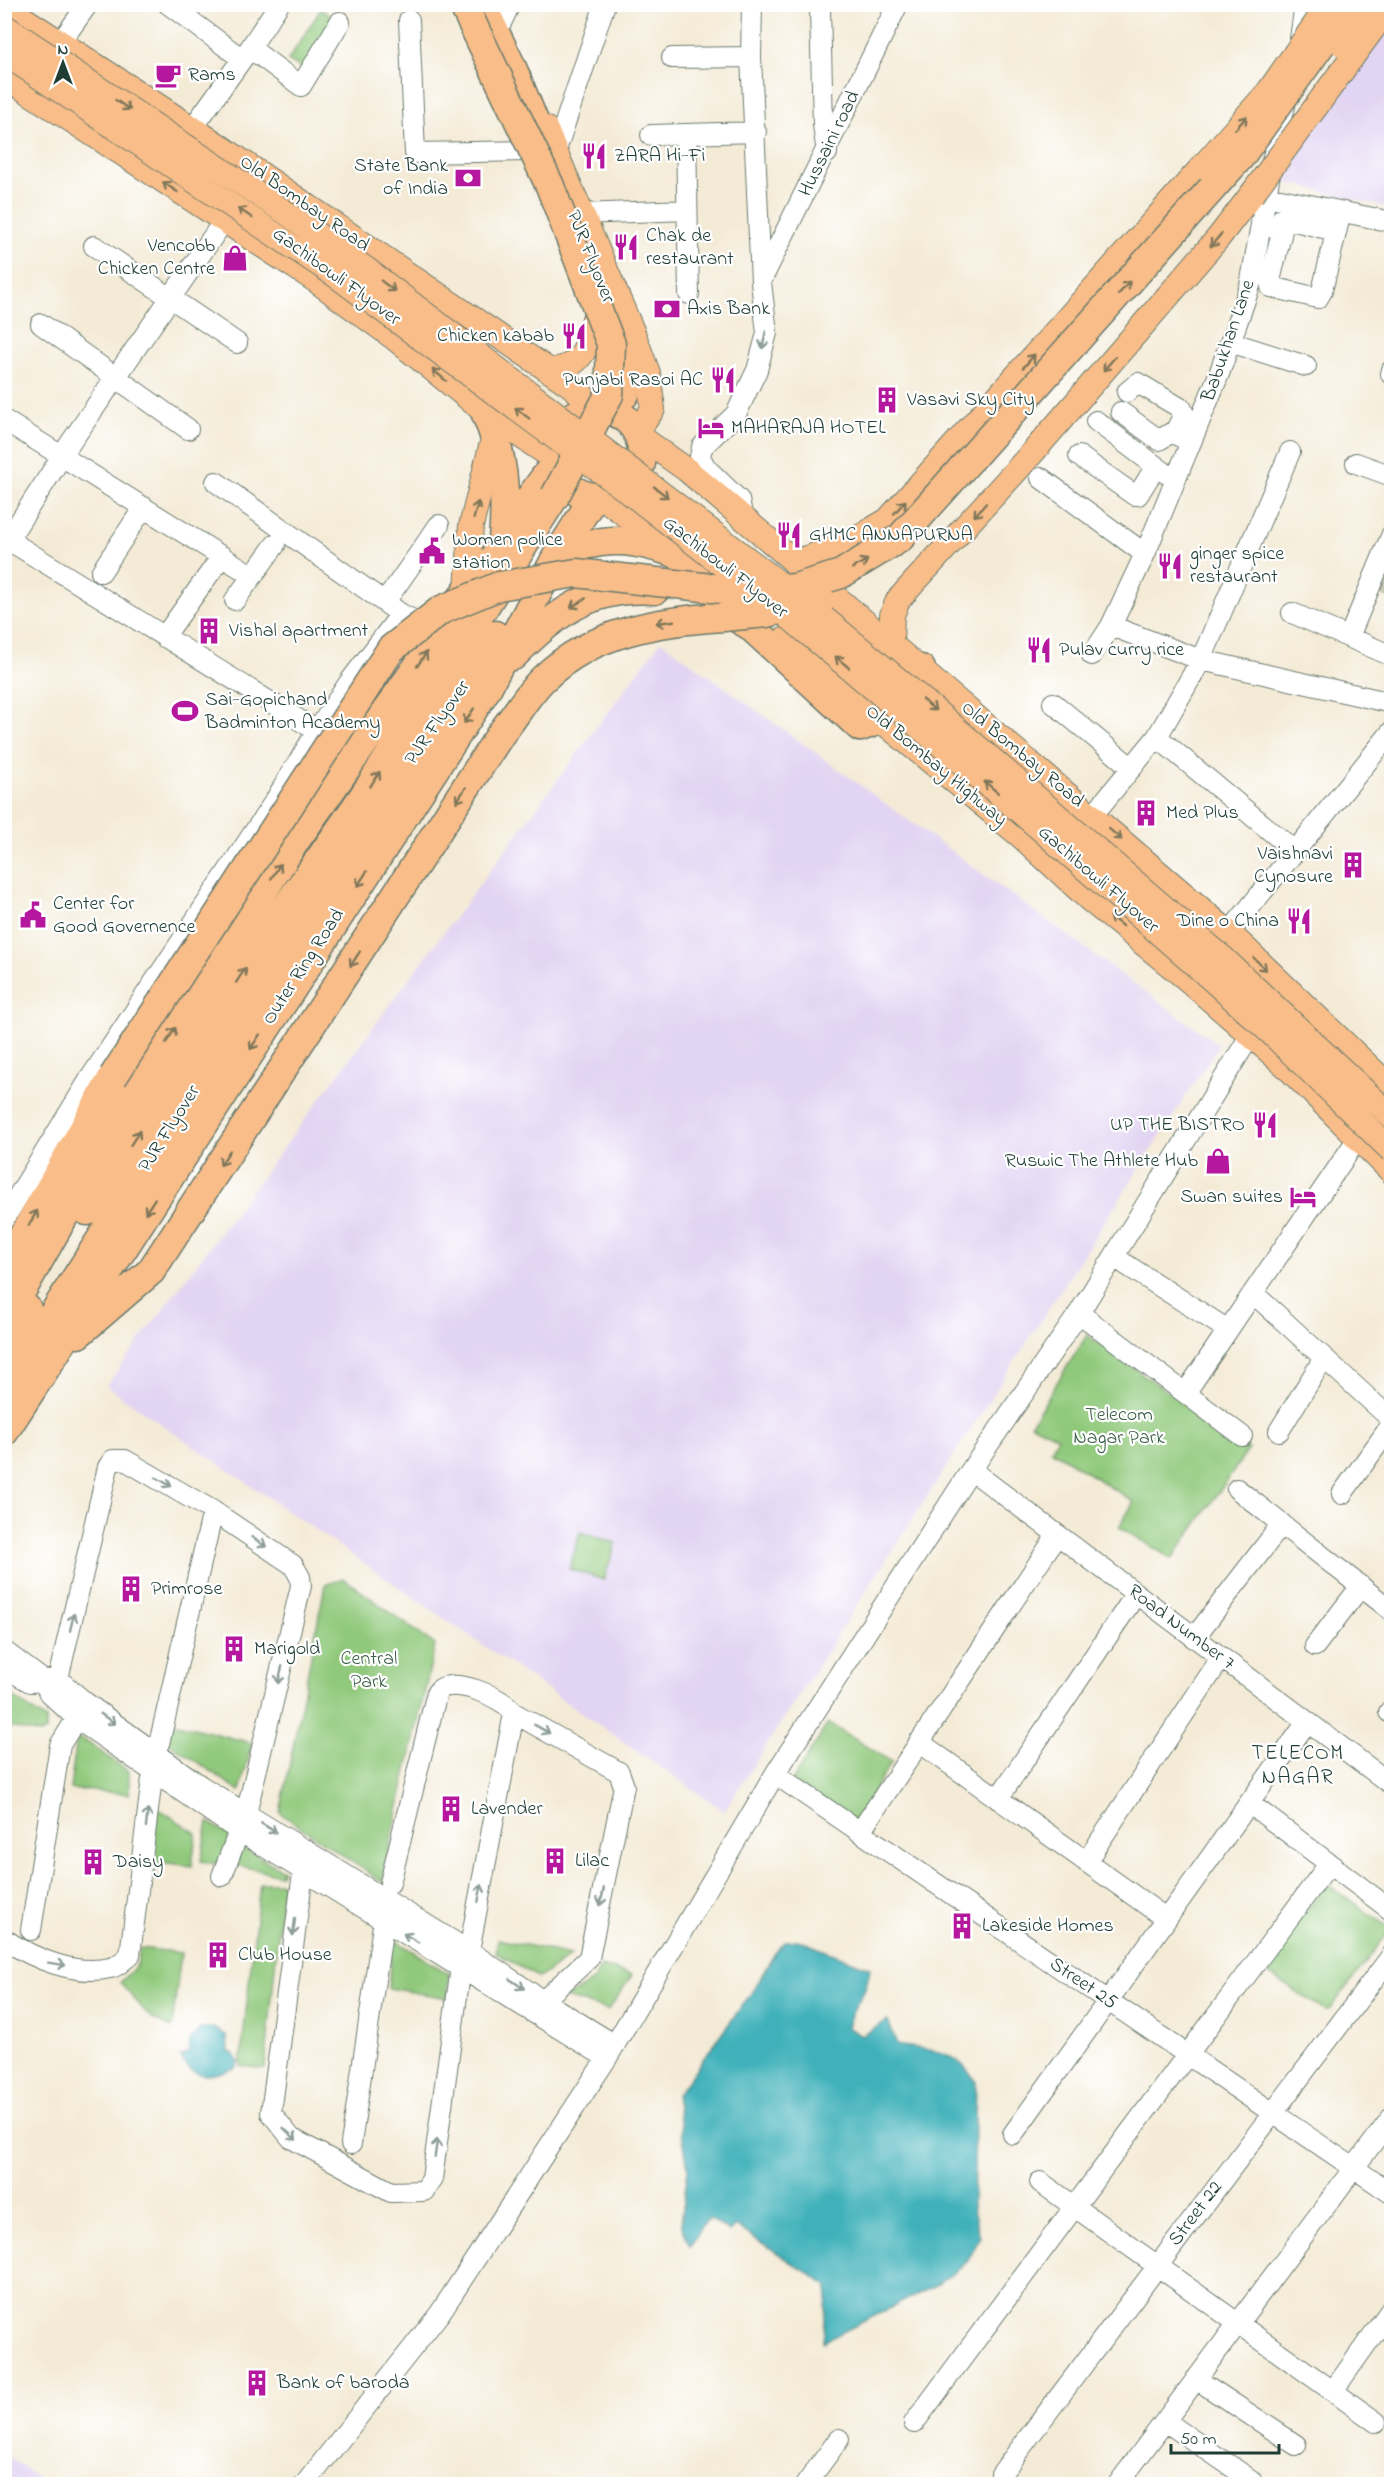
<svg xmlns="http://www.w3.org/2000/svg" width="1396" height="2489" viewBox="0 0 1396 2489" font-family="'Indie Flower',sans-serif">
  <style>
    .built { fill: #e2d4f3 }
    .green { fill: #90c97c; stroke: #588358; stroke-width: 1.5 }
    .water { fill: #41b1ba; stroke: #307777; stroke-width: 1.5 }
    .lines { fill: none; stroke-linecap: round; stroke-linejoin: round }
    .minor-tunnel { stroke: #c9c8b6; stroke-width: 20; stroke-dasharray: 20 10; stroke-linecap: butt }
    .minor-casing { stroke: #6a7a6d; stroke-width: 22 }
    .major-casing { stroke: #6a7a6d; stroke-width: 26 }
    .highway-casing { stroke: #6a7a6d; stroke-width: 31 }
    .minor { stroke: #fff; stroke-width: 20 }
    .major { stroke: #f8bd88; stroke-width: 24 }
    .highway { stroke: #f8bd88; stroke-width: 28 }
    .major-bridge-casing { stroke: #6a7a6d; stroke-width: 26; stroke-linecap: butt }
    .highway-bridge-casing { stroke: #6a7a6d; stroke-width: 31; stroke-linecap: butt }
    .major-bridge { stroke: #f8bd88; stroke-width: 24 }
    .highway-bridge { stroke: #f8bd88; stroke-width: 28 }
    .oneway { stroke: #81775a }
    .oneway2 { stroke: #8f9e9a }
    .labels { text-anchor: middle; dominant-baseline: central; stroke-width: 4.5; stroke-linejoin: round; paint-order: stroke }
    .poi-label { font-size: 20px; fill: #1f3d34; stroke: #fff; text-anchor: start }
    .street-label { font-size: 20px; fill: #1f3d34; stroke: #fff }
    .park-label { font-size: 20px; fill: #3b6046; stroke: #fff }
    .neighbourhood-label { font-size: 21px; letter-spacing: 1.5px; fill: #1f3d34; stroke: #fff }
  </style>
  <rect width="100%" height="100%" fill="#fff"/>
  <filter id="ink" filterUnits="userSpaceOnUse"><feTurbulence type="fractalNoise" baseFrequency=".0167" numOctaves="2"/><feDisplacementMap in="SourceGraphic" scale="12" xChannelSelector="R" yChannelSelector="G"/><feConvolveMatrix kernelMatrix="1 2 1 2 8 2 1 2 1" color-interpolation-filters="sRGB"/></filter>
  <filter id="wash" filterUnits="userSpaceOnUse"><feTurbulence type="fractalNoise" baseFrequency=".008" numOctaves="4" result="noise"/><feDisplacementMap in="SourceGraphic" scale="24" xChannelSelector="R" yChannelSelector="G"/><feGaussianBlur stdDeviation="1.35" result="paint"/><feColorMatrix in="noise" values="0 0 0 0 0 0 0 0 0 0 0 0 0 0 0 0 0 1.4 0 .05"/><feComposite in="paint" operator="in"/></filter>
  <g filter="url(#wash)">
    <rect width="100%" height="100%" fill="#f4ebd7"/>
    <path class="built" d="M1391,23v185l-112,-27 52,-85z
      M661,641l558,404 -495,766 -618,-425z
      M4,2454h1l41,30h-41z"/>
    <path class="green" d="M321,9l15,10 -32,51 -16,-10z
      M1087,1335l162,114 -77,110 -53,-32 15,-25 -83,-52 7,-13 -27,-13z
      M580,1532l36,11 -12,37 -35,-11z
      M343,1578l92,67 -53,237 -102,-69 45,-228z
      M4,1691l42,29v11l-6,3 -35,-8z
      M162,1720l90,23 -12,48 -83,-56z
      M828,1723l64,39 -38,60 -62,-41z
      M77,1738l7,2 45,32v22l-59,-5z
      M156,1807l40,26 -4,33 -41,-5z
      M208,1822l24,15 -10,25 -8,2 -13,-3z
      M237,1845l46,25 -3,5 -48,-11z
      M260,1883h23l-18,186 -25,-3z
      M1327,1884l64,45 -61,80 -5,1 -64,-41z
      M393,1939l56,35 -1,24 -60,-10z
      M498,1939l73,16 -32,23 -43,-25z
      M140,1948l41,5 -9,75 -20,-9 -32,-36 17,-18z
      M601,1966l31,9 -23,35 -44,-12 29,-18z"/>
    <path class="water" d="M798,1940l72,28c-3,28 -17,34 -23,59l15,9 26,-16 9,25c38,7 56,2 79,36l-3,129 7,27 -12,24 -30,23 -115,58 5,-56 -92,-60 -6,6 -22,-14 -18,28 -9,-22 7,-56 -12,-72 74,-101 25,-42 11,-12z
      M201,2028h13l13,8 1,16 5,1 5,9 -3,6c-22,8 -41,14 -55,-11l9,-5 1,-13z"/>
  </g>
  <g filter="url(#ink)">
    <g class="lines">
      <path class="minor-tunnel" d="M1374,577l18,8"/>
      <g class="minor-casing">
        <path id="minor" d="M168,4l73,54
          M279,4l-29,44 51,38 39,-64
          M820,9l3,116 4,28
          M409,20l6,133 114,-2
          M501,23l9,-19
          M60,43l28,-39
          M1299,46l6,-42
          M672,58l79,-1
          M192,129l58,-81
          M651,135l35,-1
          M555,153l50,-149
          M1266,196l126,26
          M580,214l107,-4
          M1282,218l54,13
          M1261,223l21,8 -12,50 1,6 47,11 4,-7 19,-79
          M94,246l143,97
          M762,279l136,-275
          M689,294l-3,-160 70,-2
          M41,324l147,105
          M1230,342l76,24
          M1391,374l1,-4
          M1127,392l11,-9 44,26 2,5 -8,16 1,5 14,7
          M1121,412l38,28 17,-10
          M4,420l249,156
          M1096,421l69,52
          M1079,456l55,39h4l18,-29
          M1356,463l36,13
          M1041,478l104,76
          M216,482l185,132
          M742,514l-3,-14 -33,-32 -6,-11 2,-10 34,-33 21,-44 10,-37 -6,-51 -10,-225 1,-53
          M4,546l67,-104 152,-220
          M101,572l43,-65
          M235,600l40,-55
          M385,602l54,-77
          M1292,613l100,43
          M1111,626l34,-72 74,-180 31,-88 23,-129 13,-56
          M164,637l58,-81
          M1349,637l43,-103
          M1092,655l19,-29 90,34 191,43
          M1053,703l79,65
          M317,731l31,-47 53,-70 12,6
          M1157,737l139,115
          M1093,815l64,-78 44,-77 89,-208
          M1229,933l163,-202
          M4,1219l87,-142 185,-278 41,-68 -307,-190
          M1114,1257l114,73
          M1253,1293l139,127
          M1079,1313l163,123
          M1186,1392l172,-254
          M1279,1431l45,-73
          M971,1470l421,315
          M1237,1489l155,122
          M1342,1494l50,-70
          M1194,1638l88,-114
          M1315,1646l46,-60
          M4,1651l39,29 6,13 28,26 162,112 368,227
          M4,1667l26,15 28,-3 28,24 115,83 268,165 74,50 72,44
          M58,1679l50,-212 5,-7h12l88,51 80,54 7,12 1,9 -55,228
          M1389,1712l3,-3
          M919,1742l246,176
          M775,1774l617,420
          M998,1799l138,-205
          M1249,1803l143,108
          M860,1832l197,-297
          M306,1850l-35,263 20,25 100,54 33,-1 8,-12 29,-212 8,-16 45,-238 105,59 5,14 -35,172 -46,43 -9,12
          M1086,1862l135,-204
          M222,1876l17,-45
          M390,1883l47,-191c13,-17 67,5 77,21
          M31,1930l29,-185 23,-37
          M4,1939c30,20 71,37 106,29 7,-1 14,-8 20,-13l23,-185 60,-259
          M1013,2134l294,-412
          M351,2144l34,-232
          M1040,2182l336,240
          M1196,2379l100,66
          M1333,2391l59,-83
          M1165,2421l86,59
          M914,2423l415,-559
          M1001,2474l391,-519
          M305,2484l135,-171 167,-255 168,-284 196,-304 108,-157 171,-277
          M806,2484l33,-45
          M1118,2484l274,-367"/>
      </g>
      <g class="major-casing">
        <path id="major" d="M4,6l214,139 351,239 29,25
          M4,76l314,206 75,55 92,75 70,47
          M545,128l88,205 15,40 5,36 -16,23
          M549,371c34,-4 38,-23 45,-52
          M639,436l48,34 542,463 163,156
          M601,496l124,96
          M794,562l50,-16 44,-26 314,-353
          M467,590l4,-64 23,-91
          M784,640l238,197 68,63 98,80 98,86 106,106
          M891,644l1,-29 6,-15 136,-149 185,-214 33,-43"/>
      </g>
      <g class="highway-casing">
        <path id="highway" d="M481,4l30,61 34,83
          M619,333l4,19 2,42
          M554 453a44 44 0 1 1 88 0a44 44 0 1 1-88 0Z
          M485,412c19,42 22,82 18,128
          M558,554c46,-19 76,-16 122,1
          M719,608l30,17 111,102 20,-7 41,-51
          M513,656c42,-43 79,-71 142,-66
          M87,1211l188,-288 92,-132 188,-295
          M4,1269l109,-192
          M4,1322l135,-238 157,-244 126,-180 45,-70 35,-42 30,-53 23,-32
          M78,1334l73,-63 351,-539c14,-17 26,-39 42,-54 49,-47 115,-57 179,-61
          M4,1349l23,-40
          M4,1392c115,-183 232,-365 349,-546 47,-71 98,-138 142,-211
          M4,1432l482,-742 72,-136 36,-57"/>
      </g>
      <use href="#minor" class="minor"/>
      <use href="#major" class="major"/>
      <use href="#highway" class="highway"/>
      <g class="major-bridge-casing">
        <path id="major-bridge" d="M4,26l287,190 75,53 443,337 116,96 298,256 169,159
          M4,53l334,224 295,218 156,122 248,209 172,151 61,55 122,119
          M1202,167l67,-76 52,-75
          M1252,194l139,-190"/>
      </g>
      <g class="highway-bridge-casing">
        <path id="highway-bridge" d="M463,4l87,182 61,158 -2,51 -54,101
          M1344,43l30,-39
          M723,617l44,-4 54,-13
          M113,1077l278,-428 50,-39 58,-24 77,-13 172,19 47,-4 46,-14 59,-36 340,-381 110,-153"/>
      </g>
      <use href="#major-bridge" class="major-bridge"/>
      <use href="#highway-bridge" class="highway-bridge"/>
    </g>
    <defs><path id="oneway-shaft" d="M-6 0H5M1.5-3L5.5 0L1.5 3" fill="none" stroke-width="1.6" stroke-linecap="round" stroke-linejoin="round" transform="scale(1.5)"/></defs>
    <g class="oneway">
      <use href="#oneway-shaft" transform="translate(123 105) rotate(34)"/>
      <use href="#oneway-shaft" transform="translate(1241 123) rotate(-49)"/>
      <use href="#oneway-shaft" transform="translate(170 187) rotate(-146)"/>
      <use href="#oneway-shaft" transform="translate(245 213) rotate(-146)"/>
      <use href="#oneway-shaft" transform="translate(1216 240) rotate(130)"/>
      <use href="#oneway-shaft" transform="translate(388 286) rotate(37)"/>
      <use href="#oneway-shaft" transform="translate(1124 288) rotate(-49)"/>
      <use href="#oneway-shaft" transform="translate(1029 361) rotate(-49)"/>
      <use href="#oneway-shaft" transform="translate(1109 364) rotate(131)"/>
      <use href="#oneway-shaft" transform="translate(439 375) rotate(-141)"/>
      <use href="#oneway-shaft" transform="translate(522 413) rotate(-143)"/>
      <use href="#oneway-shaft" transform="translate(661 492) rotate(38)"/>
      <use href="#oneway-shaft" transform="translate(900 507) rotate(-48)"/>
      <use href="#oneway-shaft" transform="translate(476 510) rotate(-75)"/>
      <use href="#oneway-shaft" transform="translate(980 510) rotate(132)"/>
      <use href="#oneway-shaft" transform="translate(860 564) rotate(-29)"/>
      <use href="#oneway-shaft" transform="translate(578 603) rotate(149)"/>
      <use href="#oneway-shaft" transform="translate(665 622) rotate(172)"/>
      <use href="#oneway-shaft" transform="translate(422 659) rotate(-56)"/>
      <use href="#oneway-shaft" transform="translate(842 662) rotate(-140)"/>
      <use href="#oneway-shaft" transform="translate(929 705) rotate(40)"/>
      <use href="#oneway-shaft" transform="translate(469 716) rotate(123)"/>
      <use href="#oneway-shaft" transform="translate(375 779) rotate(-57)"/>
      <use href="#oneway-shaft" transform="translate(991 787) rotate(-140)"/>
      <use href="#oneway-shaft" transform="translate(461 795) rotate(123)"/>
      <use href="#oneway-shaft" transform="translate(1115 834) rotate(41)"/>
      <use href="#oneway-shaft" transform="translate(276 871) rotate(-57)"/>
      <use href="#oneway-shaft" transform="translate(362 879) rotate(123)"/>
      <use href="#oneway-shaft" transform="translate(1116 921) rotate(-141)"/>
      <use href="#oneway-shaft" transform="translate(355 959) rotate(123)"/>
      <use href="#oneway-shaft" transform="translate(1260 964) rotate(44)"/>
      <use href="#oneway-shaft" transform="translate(241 975) rotate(-57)"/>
      <use href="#oneway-shaft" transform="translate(171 1035) rotate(-57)"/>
      <use href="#oneway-shaft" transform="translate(255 1042) rotate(123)"/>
      <use href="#oneway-shaft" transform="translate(135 1138) rotate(-57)"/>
      <use href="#oneway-shaft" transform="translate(225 1158) rotate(123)"/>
      <use href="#oneway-shaft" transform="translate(150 1206) rotate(123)"/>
      <use href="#oneway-shaft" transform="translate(33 1218) rotate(-60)"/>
    </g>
    <g class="oneway2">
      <use href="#oneway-shaft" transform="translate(764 340) rotate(101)"/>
      <use href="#oneway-shaft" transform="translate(164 1482) rotate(30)"/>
      <use href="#oneway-shaft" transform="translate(259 1542) rotate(34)"/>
      <use href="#oneway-shaft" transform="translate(72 1622) rotate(-77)"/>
      <use href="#oneway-shaft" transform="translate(280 1675) rotate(104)"/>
      <use href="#oneway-shaft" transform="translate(108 1719) rotate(35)"/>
      <use href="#oneway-shaft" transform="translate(542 1729) rotate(29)"/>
      <use href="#oneway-shaft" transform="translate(147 1818) rotate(-83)"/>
      <use href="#oneway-shaft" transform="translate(269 1828) rotate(31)"/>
      <use href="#oneway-shaft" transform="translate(480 1893) rotate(-79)"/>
      <use href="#oneway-shaft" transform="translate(602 1897) rotate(102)"/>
      <use href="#oneway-shaft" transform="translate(294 1927) rotate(97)"/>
      <use href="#oneway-shaft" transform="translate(411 1938) rotate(-150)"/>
      <use href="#oneway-shaft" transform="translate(57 1964) rotate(9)"/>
      <use href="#oneway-shaft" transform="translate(517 1984) rotate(34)"/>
      <use href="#oneway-shaft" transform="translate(290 2134) rotate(43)"/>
      <use href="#oneway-shaft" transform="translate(436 2148) rotate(-82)"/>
    </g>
  </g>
  <defs>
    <g id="cafe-bare" transform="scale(2.07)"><path d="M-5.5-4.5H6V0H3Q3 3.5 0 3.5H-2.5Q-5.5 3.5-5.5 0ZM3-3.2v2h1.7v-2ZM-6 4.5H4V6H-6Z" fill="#b5179e" stroke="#fff" stroke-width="2.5" paint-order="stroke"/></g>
    <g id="restaurant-bare" transform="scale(2.07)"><path d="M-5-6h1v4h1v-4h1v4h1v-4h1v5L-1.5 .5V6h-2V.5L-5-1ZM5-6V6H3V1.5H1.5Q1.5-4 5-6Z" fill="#b5179e" stroke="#fff" stroke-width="2.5" paint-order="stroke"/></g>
    <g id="bank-bare" transform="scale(2.07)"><path d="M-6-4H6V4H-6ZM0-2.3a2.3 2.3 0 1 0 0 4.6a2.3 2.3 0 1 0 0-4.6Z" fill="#b5179e" stroke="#fff" stroke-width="2.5" paint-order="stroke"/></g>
    <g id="shop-bare" transform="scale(2.07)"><path d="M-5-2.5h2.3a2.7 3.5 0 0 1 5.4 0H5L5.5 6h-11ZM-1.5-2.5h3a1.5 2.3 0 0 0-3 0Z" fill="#b5179e" stroke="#fff" stroke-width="2.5" paint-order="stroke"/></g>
    <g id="building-bare" transform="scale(2.07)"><path d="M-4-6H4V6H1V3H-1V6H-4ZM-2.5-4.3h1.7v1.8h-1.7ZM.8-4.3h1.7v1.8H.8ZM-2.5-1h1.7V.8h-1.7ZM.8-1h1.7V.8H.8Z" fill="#b5179e" stroke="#fff" stroke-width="2.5" paint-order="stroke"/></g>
    <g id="hotel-bare" transform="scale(2.07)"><path d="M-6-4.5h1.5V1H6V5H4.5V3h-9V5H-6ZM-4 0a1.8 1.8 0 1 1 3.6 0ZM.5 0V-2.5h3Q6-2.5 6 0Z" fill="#b5179e" stroke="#fff" stroke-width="2.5" paint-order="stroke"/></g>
    <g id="civic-bare" transform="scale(2.07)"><path d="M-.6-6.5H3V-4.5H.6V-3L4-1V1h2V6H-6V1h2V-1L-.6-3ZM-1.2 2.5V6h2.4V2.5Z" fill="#b5179e" stroke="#fff" stroke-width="2.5" paint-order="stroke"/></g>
    <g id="stadium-bare" transform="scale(2.07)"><path d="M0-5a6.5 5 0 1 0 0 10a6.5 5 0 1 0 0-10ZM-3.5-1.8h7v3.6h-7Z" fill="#b5179e" stroke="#fff" stroke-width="2.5" paint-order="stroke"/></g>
  </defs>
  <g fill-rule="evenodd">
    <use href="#cafe-bare" x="168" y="75"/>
    <use href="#restaurant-bare" x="594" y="156"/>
    <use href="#bank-bare" x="468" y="178"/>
    <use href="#restaurant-bare" x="626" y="247"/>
    <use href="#shop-bare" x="235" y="258"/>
    <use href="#bank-bare" x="667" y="309"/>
    <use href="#restaurant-bare" x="574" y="336"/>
    <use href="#restaurant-bare" x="723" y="380"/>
    <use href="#building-bare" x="887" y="400"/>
    <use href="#hotel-bare" x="711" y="428"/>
    <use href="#restaurant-bare" x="789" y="535"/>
    <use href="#civic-bare" x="432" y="551"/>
    <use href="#restaurant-bare" x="1170" y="566"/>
    <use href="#building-bare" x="209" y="631"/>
    <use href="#restaurant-bare" x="1039" y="650"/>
    <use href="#stadium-bare" x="185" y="711"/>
    <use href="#building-bare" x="1146" y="813"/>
    <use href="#building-bare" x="1353" y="865"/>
    <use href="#civic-bare" x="33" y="915"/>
    <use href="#restaurant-bare" x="1299" y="921"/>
    <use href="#restaurant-bare" x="1265" y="1125"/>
    <use href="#shop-bare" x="1218" y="1161"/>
    <use href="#hotel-bare" x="1303" y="1197"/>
    <use href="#building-bare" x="131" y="1589"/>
    <use href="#building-bare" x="234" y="1649"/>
    <use href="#building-bare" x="451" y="1809"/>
    <use href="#building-bare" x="555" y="1861"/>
    <use href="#building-bare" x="93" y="1862"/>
    <use href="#building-bare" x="962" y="1926"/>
    <use href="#building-bare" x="218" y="1955"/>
    <use href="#building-bare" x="257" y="2383"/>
  </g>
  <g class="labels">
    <g class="poi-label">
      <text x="188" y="75">Rams</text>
      <text x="614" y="156">ZARA Hi-Fi</text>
      <text x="448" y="166" text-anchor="end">State Bank<tspan x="448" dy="23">of India</tspan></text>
      <text x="646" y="236">Chak de<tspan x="646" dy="23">restaurant</tspan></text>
      <text x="215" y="246" text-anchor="end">Vencobb<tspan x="215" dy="23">Chicken Centre</tspan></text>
      <text x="687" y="309">Axis Bank</text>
      <text x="554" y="336" text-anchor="end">Chicken kabab</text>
      <text x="703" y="380" text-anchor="end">Punjabi Rasoi AC</text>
      <text x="907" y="400">Vasavi Sky City</text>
      <text x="731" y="428">MAHARAJA HOTEL</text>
      <text x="809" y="535">GHMC ANNAPURNA</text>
      <text x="452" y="540">Women police<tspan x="452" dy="23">station</tspan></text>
      <text x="1190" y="554">ginger spice<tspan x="1190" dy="23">restaurant</tspan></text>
      <text x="229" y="631">Vishal apartment</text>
      <text x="1059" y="650">Pulav curry rice</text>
      <text x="205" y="700">Sai-Gopichand<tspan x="205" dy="23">Badminton Academy</tspan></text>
      <text x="1166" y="813">Med Plus</text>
      <text x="1333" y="854" text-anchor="end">Vaishnavi<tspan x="1333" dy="23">Cynosure</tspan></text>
      <text x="53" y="904">Center for<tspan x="53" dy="23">Good Governence</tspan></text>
      <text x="1279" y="921" text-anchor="end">Dine o China</text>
      <text x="1245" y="1125" text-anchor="end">UP THE BISTRO</text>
      <text x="1198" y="1161" text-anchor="end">Ruswic The Athlete Hub</text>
      <text x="1283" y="1197" text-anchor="end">Swan suites</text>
      <text x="151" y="1589">Primrose</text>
      <text x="254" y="1649">Marigold</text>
      <text x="471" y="1809">Lavender</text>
      <text x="575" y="1861">Lilac</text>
      <text x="113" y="1862">Daisy</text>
      <text x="982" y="1926">Lakeside Homes</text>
      <text x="238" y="1955">Club House</text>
      <text x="277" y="2383">Bank of baroda</text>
    </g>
    <g class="street-label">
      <text transform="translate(830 144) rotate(-64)">Hussaini road</text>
      <text transform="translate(304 204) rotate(35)">Old Bombay Road</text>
      <text transform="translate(590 257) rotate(68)">PJR Flyover</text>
      <text transform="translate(336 277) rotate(36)">Gachibowli Flyover</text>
      <text transform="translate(1229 341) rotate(-71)">Babukhan Lane</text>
      <text transform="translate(725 568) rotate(38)">Gachibowli Flyover</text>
      <text transform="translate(438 723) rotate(-55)">PJR Flyover</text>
      <text transform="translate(1022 755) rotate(40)">Old Bombay Road</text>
      <text transform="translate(936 766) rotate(40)">Old Bombay Highway</text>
      <text transform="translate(1098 880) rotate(41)">Gachibowli Flyover</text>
      <text transform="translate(304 967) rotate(-57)">Outer Ring Road</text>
      <text transform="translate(170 1129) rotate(-58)">PJR Flyover</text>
      <text transform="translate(1181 1628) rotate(37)">Road Number 7</text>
      <text transform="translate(1083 1984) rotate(34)">Street 25</text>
      <text transform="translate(1196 2214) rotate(-53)">Street 22</text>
    </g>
    <g class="park-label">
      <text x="1119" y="1415">Telecom<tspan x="1119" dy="23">Nagar Park</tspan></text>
      <text x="369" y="1659">Central<tspan x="369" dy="23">Park</tspan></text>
    </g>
    <g class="neighbourhood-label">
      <text x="1298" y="1754">TELECOM<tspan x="1298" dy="24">NAGAR</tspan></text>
    </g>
  </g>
  <rect width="1396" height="2489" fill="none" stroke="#fff" stroke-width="24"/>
  <g transform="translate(63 63)" stroke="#ffffff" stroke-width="4.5" paint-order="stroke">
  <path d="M0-4.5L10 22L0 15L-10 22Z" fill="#1f3d34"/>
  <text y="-9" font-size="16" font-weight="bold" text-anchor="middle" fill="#1f3d34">N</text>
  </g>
  <path d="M1171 2444v9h108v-9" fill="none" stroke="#1f3d34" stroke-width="3"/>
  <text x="1180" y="2444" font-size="18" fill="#1f3d34" stroke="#ffffff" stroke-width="4.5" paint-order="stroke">50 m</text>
</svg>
